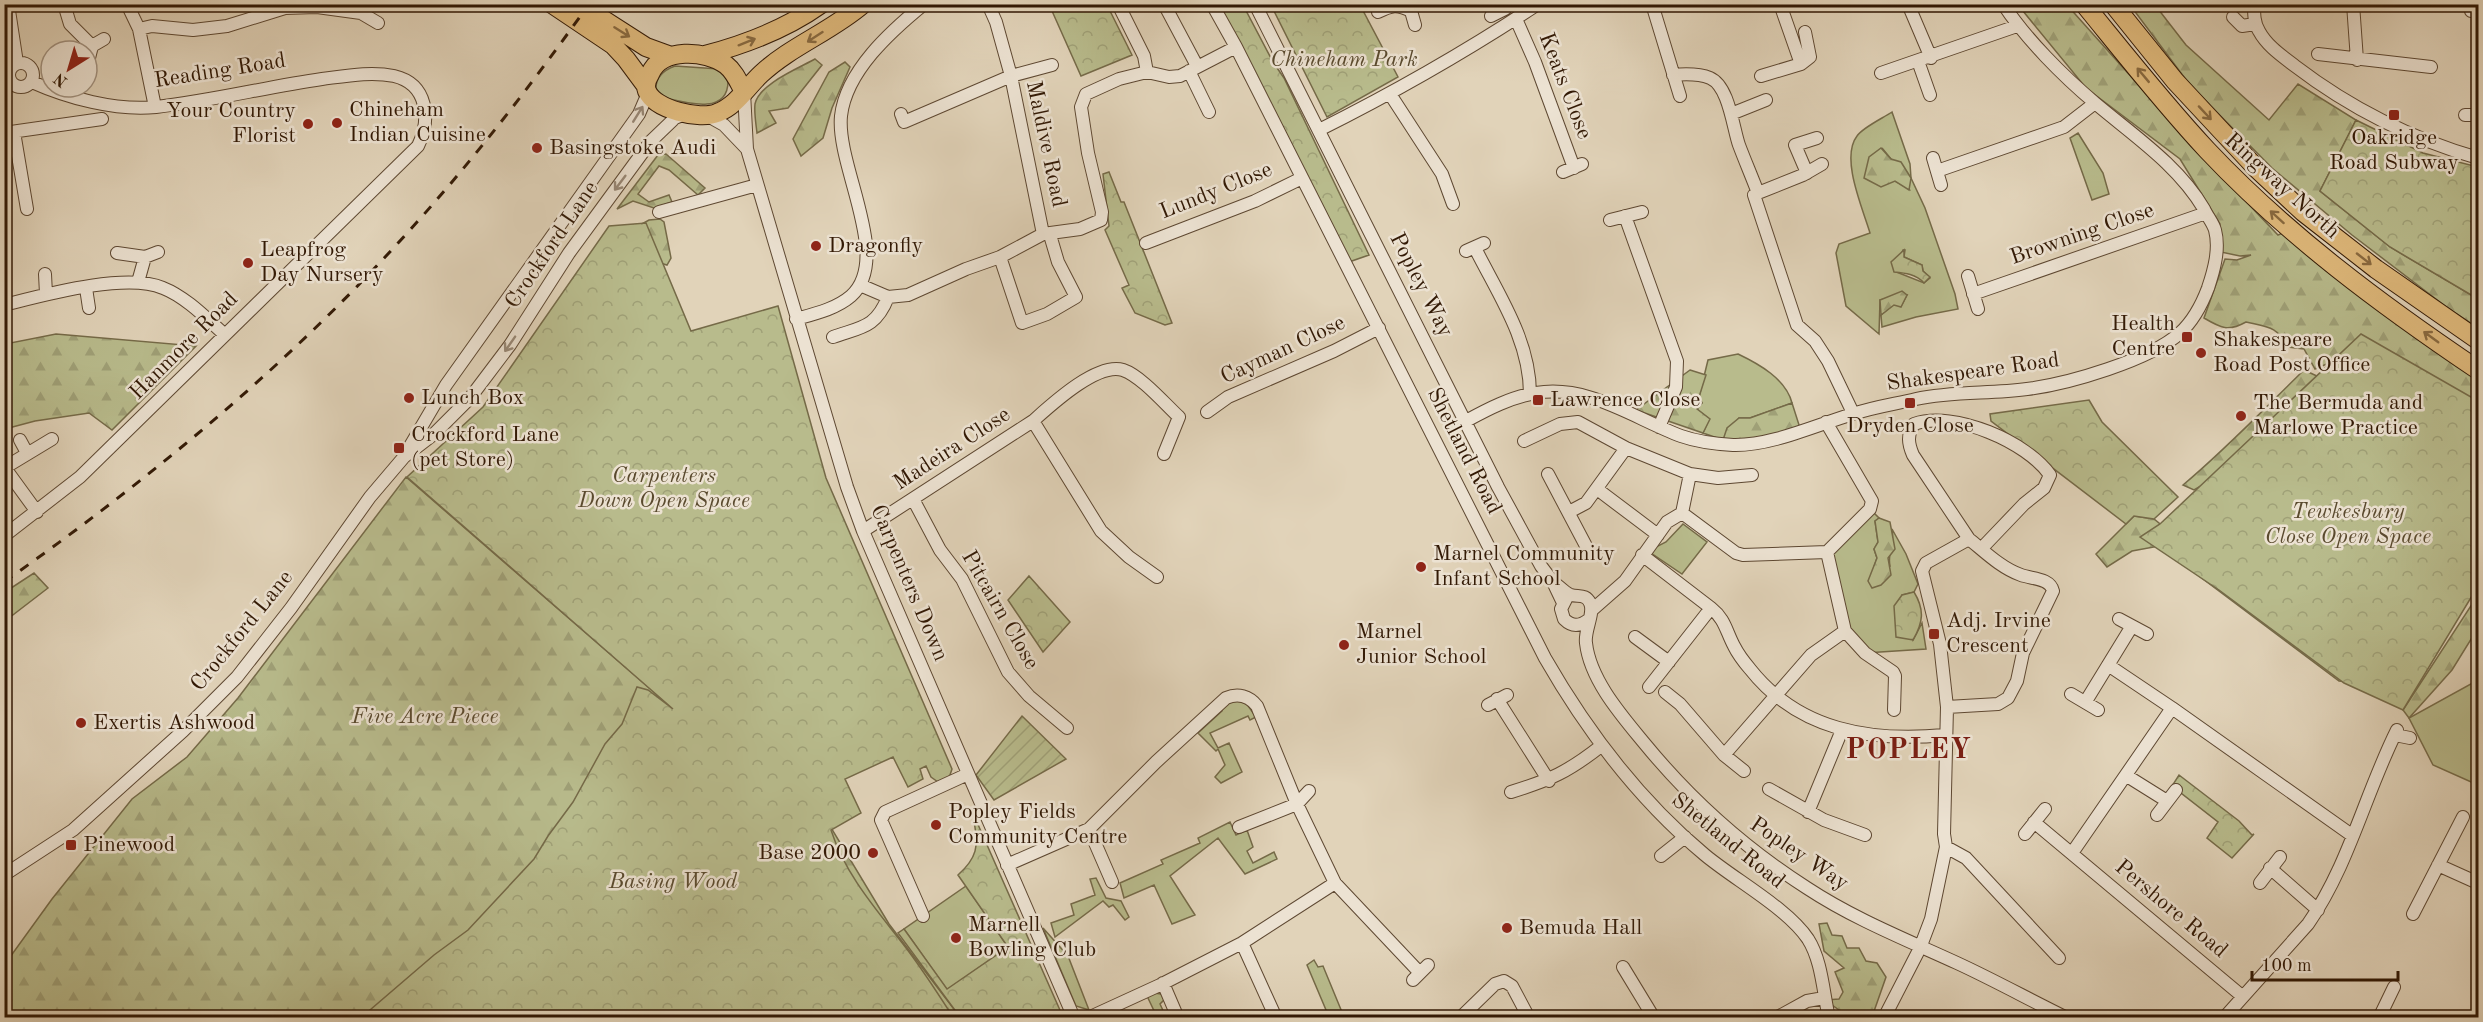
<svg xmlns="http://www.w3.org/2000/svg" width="2483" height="1022" viewBox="0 0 2483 1022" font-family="'Old Standard TT',serif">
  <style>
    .grass { fill: #b8bb8c; stroke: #756a48; stroke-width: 1.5; fill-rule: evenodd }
    .forest { fill: url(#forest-firs); stroke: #756a48; stroke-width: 1.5 }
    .park { fill: url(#park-crowns); stroke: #756a48; stroke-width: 1.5 }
    .garden { fill: url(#garden-furrows); stroke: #756a48; stroke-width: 1.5 }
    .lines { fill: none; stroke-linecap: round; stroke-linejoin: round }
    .minor-casing { stroke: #5e4832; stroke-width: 14 }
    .highway-casing { stroke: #321905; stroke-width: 20 }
    .minor { stroke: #ece2d2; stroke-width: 12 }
    .highway { stroke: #e0ba7c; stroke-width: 18 }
    .rail { stroke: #321905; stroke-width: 3; stroke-dasharray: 10 10; stroke-linecap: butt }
    .oneway { stroke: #896a40 }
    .oneway2 { stroke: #988876 }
    .poi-dot { fill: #8f2418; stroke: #ece2d2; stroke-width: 2 }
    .labels { text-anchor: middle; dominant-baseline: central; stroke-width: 5; stroke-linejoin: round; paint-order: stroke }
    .park-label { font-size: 22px; font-style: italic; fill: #5a4a2e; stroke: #ece2d2 }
    .street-label { font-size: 22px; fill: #321905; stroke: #ece2d2 }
    .poi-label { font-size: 22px; fill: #321905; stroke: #ece2d2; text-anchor: start }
    .district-label { font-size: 28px; font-weight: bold; letter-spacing: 1.5px; fill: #7a1f14; stroke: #ece2d2 }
  </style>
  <defs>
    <pattern id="forest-firs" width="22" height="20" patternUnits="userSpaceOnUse" patternTransform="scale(1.5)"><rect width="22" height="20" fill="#b8bb8c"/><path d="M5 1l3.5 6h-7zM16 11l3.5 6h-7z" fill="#9fa077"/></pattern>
    <pattern id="park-crowns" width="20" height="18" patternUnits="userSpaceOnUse" patternTransform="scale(1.5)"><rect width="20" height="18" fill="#b8bb8c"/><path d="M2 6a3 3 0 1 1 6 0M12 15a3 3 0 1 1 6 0" fill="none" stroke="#9fa077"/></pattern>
    <pattern id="garden-furrows" width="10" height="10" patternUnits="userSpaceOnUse" patternTransform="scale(1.5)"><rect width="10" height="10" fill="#b8bb8c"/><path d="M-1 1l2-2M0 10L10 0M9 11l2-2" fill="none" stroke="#9fa077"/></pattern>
  </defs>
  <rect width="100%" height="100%" fill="#e1d3b9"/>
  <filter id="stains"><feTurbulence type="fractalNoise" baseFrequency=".00333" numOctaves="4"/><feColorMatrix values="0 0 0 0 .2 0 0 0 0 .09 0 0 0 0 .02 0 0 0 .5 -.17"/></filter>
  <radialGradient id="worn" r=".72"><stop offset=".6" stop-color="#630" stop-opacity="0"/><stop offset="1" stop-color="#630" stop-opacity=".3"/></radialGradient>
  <path class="grass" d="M675,66l44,3 9,11c1,37 -45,22 -67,17l-5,-9c0,-12 8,-18 19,-22z
    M1892,112l18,52 1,14 14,30 30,86 3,15 -42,8 -34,10 -1,-12 13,-11 7,2 6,-11 -27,5 -1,34 -33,-28 -10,-53 3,-9 31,-11c-7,-24 -30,-75 -13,-97 5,-8 26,-18 35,-24zM1882,148l9,11 18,30 -14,-8zM1903,250h2l-1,7 18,8 1,6 7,7 -6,5 -30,-12z
    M2078,133l25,40 6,21 -17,6 -22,-62z
    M1738,354c21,10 48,25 54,49l-42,15h-11l-16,22 -20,-7 6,-14 -12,-10 5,-6 -3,-6 9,-37z
    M1870,509l9,9 -4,3 3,21 -4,7 3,9 -3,9 16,-1c-3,-13 5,-24 2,-37l14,25 12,30 -4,8 -12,3 11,45 9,-17 4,26 -61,4 -20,-22 -18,-79z
    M1683,524l24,18 -25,32 -34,-23 18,-9z
    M2478,680v105l-45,-20 -24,-47z
    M1235,700l11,3 10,14 -6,3 -2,-4 -38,17 8,15 11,-5 13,29 -21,11 -6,-6 10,-12 -7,-16 -2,2 -18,-18 24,-22v-4z
    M1230,822l6,13 11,-5 6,17 -6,4 6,12 21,-11 3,7 -32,15 -27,-36 -48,38 25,39 -23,9 -18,-39 -30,13 -4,-15 43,-19 -2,-4 39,-17 -2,-5z
    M1096,878l10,20 15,3 8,16 -4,3 -12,-15 -4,2 -6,-6 -48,36 -4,-14 23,-8 -3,-11 24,-9 -5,-16z
    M966,886l42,61 -61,43 -43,-61z
    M1043,928l25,28 21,54 -13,-4z
    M1314,960l4,7 5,-1 21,51h-15l-22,-52z
    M1154,993l7,1 5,4 -6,6 6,13h-9l-10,-21z"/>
  <path class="forest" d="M428,5v-1l61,1 -34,6z
    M2018,5h49l127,142 84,88 7,-3 193,145v37l-128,-60 -35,15 -11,-20 -16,-2c-11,-21 -20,-20 -42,-25 -18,10 -25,6 -42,-4l21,-59 12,1 14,-5 -11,1 -24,-5 4,-27 -40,-65 -94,-71z
    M2130,5h25l31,40 83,75 29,-36 58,36 -36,71 70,56 88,52v29l-29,-19 -97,-74 -80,-67 -82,-83z
    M815,59l7,6 -34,43 -19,3 7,12 -19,10c-1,-9 -3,-20 -2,-29 4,-20 44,-36 60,-45z
    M845,62l5,5 -18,41 -9,30 -22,18 -8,-17 36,-67z
    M1881,148l10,11 10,3 10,16 -2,12 -14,-9 -14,6 -17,-9 5,-21z
    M666,154l39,34 -7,7 -29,-25 -10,-4 -21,28 11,8 20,-7 3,7 -18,6 -21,-7 -16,8 41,-54z
    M660,219l4,3 7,36 -4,7 -17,-5 -21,-29 20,-11z
    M1902,291l5,4 -6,12 -7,-2 -13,10 -1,-15z
    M56,334l140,12 -84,84 -23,-17 -54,8 -30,8v-85z
    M1690,370l16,5 -7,22 3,6 -5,6 13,10 -7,14 -67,-23z
    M2304,370l15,7 -113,106 -12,7 -11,-5c43,-36 81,-76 121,-115z
    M1792,403l8,25 -30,11 -47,1 4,-12 12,-10h11z
    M406,477l323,280 95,59 65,108 71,93 -955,1v-54l47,-65 80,-100 55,-42 51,-59z
    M2134,516l20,3 200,163 -15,-1 -180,-135 -27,5 -25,16 -11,-13z
    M1879,518l11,4 5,27 -7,9 3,17 -10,10 -9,3 -4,-7 9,-23 -3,-9 4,-7 -3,-21z
    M34,573l14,15 -43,33v-29z
    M2478,595v33l-26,42 -43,48 -6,-8z
    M1827,923l5,12 10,1 5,12h12l7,13 11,2 9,14 -14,40h-23l-24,-17 14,-1 4,-7 -8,-20 9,-4 -20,-17 -5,-27z"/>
  <path class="park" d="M1053,5h54l25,50 -51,21 -29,-65z
    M1212,5h31l30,57 11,16 85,177 -23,8z
    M1271,5h89l38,72 -71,40z
    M2356,120l67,33 55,14v132l-88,-52 -70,-56z
    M1109,172l12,30h3l48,121 -7,2 -30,-12 -13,-25 7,-3 -24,-55 4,-4 -6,-52z
    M646,223l45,108 87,-25 48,172 126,291 -3,9 -11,4 -7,-5 -5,-11 -6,3 3,10 -15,8 -15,-30 -48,22 16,34 -30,17c14,44 44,78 72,114 18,23 34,48 50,73l-590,-1 71,-61 34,-25 66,-71 14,-23 25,-34 32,-58 17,-20 15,-37 11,3 25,19 -266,-232 76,-70 126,-181z
    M1904,250v7l18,8 1,6 7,6 -6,6c-8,-9 -19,-10 -30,-11l-3,-10z
    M2361,334l117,67v185l-75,124 -59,-27 -125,-93 -79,-53 20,-13z
    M2089,400l13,22 76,75 -24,22 -20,-3 -8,8 -135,-103 -1,-7z
    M1029,576l41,46 -27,30 -35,-52z
    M1914,592c11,18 9,31 -1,48l-17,-3 -2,-31 8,-11z
    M2179,775l60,46 13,14 2,-1 -22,24 -25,-20 11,-16 -46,-36z
    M976,820l87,197h-103l-62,-84 6,-4 43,60 61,-42 -50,-72c19,-17 21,-29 16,-53z"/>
  <path class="garden" d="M1022,716l44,43 -72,41 -18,-25z"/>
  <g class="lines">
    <g class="minor-casing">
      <path id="minor" d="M8,4l9,59
        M64,4l6,20 22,22
        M127,4l12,25 16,78
        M988,4l8,18 15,54 32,158
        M1118,4l26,52 3,16
        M1164,4l33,62
        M1212,4l24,43 309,611c43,75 94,142 160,197 30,25 82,53 103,84 14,22 15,53 21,79
        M1255,4l243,483 43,79 12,16 10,21
        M1652,4l28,92
        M1780,4l21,60
        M1908,4l23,54
        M2254,4c0,10 0,19 5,27 8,15 23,25 36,35 55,42 117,73 183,92
        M2353,4l4,56
        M2471,11h7
        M1378,12c14,-7 19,-8 33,-1l4,14
        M1491,16l14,-7
        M2233,17l9,9 13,-2
        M1516,19l19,43 39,106
        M139,29l13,-3 41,4 34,-4 58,-18 32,-1 44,6 17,10
        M2318,54l113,13
        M89,58l3,-12 12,-7
        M1918,61l12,34
        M9 75a12 12 0 1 1 24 0a12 12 0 1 1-24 0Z
        M1189,71l20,41
        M1881,73l136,-47
        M1673,75c11,-1 27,-1 37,3 19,8 23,50 29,67 6,16 13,32 19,48l45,-18 19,-11
        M1761,76l40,-12 9,-7 -5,-25
        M744,92l3,57 100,338 16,44 211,487
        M1390,94l52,80 11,30
        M901,114l3,8 107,-46 41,-11
        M1731,114l35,-14
        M2465,115h13
        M708,116l16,9 22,23
        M1319,130c76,-38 148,-79 219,-126
        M14,132l13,77
        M4,133l98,-14
        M1933,158l8,27
        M1937,171l127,-44 31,-24
        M1563,172l19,-8
        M1807,173l-12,-28 22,-7
        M1758,193l-4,2 43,130 18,16 13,20 25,52
        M659,212l98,-27
        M1625,216l52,145 -1,26 -17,40
        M1610,220l32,-8
        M1043,234l37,-5 21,-9 1,-8 -14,-59 -7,-46 5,-13 33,-15 28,-7 22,5 11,-1 56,-29
        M1146,243l109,-42 47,-23
        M1475,248c23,46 55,92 55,146
        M1466,251l18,-8
        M117,253l28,4 13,-5
        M1000,257l22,66 25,-9 29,-17 -18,-35 -8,-27
        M45,274l1,20
        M1968,276l10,33
        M138,282l7,-25
        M860,285l28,12 20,-2 58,-26 34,-12 43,-23
        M86,288l3,20
        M1973,294l233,-81
        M4,305c40,-10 122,-33 159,-17 23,9 44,31 62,47
        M796,319c18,-5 40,-10 55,-23 42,-38 -15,-129 -10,-180 5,-45 50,-85 83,-112
        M833,337c28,-10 43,-9 55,-40
        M1207,412l21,-15 106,-46 45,-23
        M1033,421l68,110 28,26 28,20
        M1466,421c22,-12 45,-24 70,-28 52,-9 99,26 145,43 17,6 35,8 52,9 38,1 83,-20 120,-31 20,-7 42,-10 63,-15 36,-8 74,-5 111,-10 41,-5 123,-29 153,-56 13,-12 22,-29 28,-45 6,-18 12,-39 7,-58 -2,-7 -8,-14 -11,-21 -26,-44 -70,-73 -109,-106 -32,-27 -69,-64 -92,-99
        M20,440l7,13
        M1524,441l36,-17 18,-2 48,26 64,26 28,4 34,-3
        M406,453l40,-68 193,-271 9,-21
        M4,468l48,-29
        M5,468l32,44
        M1548,474l38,72
        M1597,489l61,46
        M913,499l27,51 22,29 46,93 21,24 38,32
        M1569,512l17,-9 40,-55
        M1682,513l54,40 7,2 84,-3 43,-43 2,-8 -46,-79
        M1682,513l8,-39
        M863,531l170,-110c18,-16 64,-59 90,-51 18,6 42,34 56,47l-15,37
        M4,536l76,-59 338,-331c13,-27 10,-62 -24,-70 -23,-5 -49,0 -72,3 -56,8 -111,22 -166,28 -41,4 -88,-9 -124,-25
        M1642,555l69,53 -62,79
        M1553,582c5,3 13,12 18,13 8,2 15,-1 19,8 5,10 -6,28 -4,40 4,37 36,73 59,101 46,56 101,105 162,144 47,31 100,52 150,75 37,17 73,37 110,55
        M1567,597l-6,12 3,10c8,8 16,7 24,1
        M1711,608c14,11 15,23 23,38 4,8 10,16 16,23 49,62 121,73 195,66
        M1592,610l33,-29 42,-59 15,-9
        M2119,619l28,15
        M1845,631l20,22 28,19 2,4 -1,34
        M1635,637l34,25
        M2108,665l64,43 181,128
        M1665,692l15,12 44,51 20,16
        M2071,694l27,16
        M1497,699l52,82
        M2086,701l46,-75
        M1488,705l19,-10
        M1947,707l51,-3 10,-6 9,-17 6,-28 30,-62c-3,-13 -21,-12 -32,-16 -20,-7 -37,-24 -52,-36l-56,-84c-5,-12 -6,-20 1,-31 40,-14 113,18 136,51l-6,13 -20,16 -43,45
        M2395,735l15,3
        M1724,755l87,-100 34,-24 -18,-79
        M2127,776l40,25
        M1769,789l55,31 41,15
        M1511,792c39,-12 57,-20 90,-46
        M1808,812l34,-82
        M2157,815l19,-25
        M2034,822l208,174
        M1239,827l58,-23 12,-13
        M1089,829l23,53
        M2025,834l20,-25
        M1946,847l20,11 93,100
        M2072,853l100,-145
        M1661,856l24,-19
        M1007,865l82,-36 67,-67 70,-64c12,-5 23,-2 31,8l40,98 38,79 -93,60 -82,42 -72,33
        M2438,865l40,18
        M2270,868l48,42
        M4,875l69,-45 110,-99 54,-54 54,-69 79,-111 34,-40 30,-23 36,-36 40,-53 59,-92 82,-112 24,-23 13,-5
        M1335,883l85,90
        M2260,883l20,-26
        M2413,914l50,-97
        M923,916l-42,-96 4,-8 83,-38
        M1242,943l34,75
        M1623,967l31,51
        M1413,980l15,-15
        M1163,983l15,35
        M1460,1018l35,-34 9,-3 8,5 17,32
        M1776,1018l31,-17 17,-3
        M1884,1018l36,-70 11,-29 15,-72 -2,-13 3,-127 -7,-63 -18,-73 4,-8 43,-24
        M2224,1018l84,-94c41,-59 57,-130 89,-194
        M2379,1018l15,-31"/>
    </g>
    <g class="highway-casing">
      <path id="highway" d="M552,4l61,41 13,14 20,27
        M579,4l67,43 22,8
        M2084,4c40,49 80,100 123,146 80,85 176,156 271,220
        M2113,4l62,77 82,88 46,43 73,57 102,71
        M705,55c42,-11 81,-26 116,-51
        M744,92c-5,-9 -9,-20 -18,-27 -20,-15 -65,-18 -76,9 -3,5 -5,12 -3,17 8,19 53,29 70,22 19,-7 30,-26 44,-39 30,-28 71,-43 102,-70"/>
    </g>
    <use href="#minor" class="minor"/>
    <use href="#highway" class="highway"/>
    <path class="rail" d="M4,582c142,-100 278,-212 395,-340 69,-75 131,-155 190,-238"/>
  </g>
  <defs><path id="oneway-shaft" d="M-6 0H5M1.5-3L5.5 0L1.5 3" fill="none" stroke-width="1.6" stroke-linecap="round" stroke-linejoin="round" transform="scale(1.5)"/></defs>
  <g class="oneway">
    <use href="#oneway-shaft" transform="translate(622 32) rotate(32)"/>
    <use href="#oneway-shaft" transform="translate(815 37) rotate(147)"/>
    <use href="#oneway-shaft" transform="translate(747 42) rotate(-22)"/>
    <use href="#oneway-shaft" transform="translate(2143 75) rotate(-130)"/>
    <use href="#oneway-shaft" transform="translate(2205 113) rotate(47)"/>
    <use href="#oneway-shaft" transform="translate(2277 217) rotate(-138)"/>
    <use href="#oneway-shaft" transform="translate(2364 259) rotate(38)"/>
    <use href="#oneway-shaft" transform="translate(2431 337) rotate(-144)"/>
  </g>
  <g class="oneway2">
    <use href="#oneway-shaft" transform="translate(638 114) rotate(-58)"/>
    <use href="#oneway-shaft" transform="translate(620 183) rotate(127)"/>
    <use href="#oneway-shaft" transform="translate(510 344) rotate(125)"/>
  </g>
  <g class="poi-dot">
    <rect x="2388" y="109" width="12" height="12" rx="3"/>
    <circle cx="337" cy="123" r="6"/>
    <circle cx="308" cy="124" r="6"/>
    <circle cx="537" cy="148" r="6"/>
    <circle cx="816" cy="246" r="6"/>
    <circle cx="248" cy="263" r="6"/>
    <rect x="2181" y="331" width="12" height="12" rx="3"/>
    <circle cx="2201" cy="353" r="6"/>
    <circle cx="409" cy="398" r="6"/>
    <rect x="1532" y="394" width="12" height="12" rx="3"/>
    <rect x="1904" y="397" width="12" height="12" rx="3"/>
    <circle cx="2241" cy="416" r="6"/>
    <rect x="393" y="442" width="12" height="12" rx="3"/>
    <circle cx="1421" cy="567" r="6"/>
    <rect x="1928" y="628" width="12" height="12" rx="3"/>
    <circle cx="1344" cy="645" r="6"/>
    <circle cx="81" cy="723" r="6"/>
    <circle cx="936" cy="825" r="6"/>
    <rect x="65" y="839" width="12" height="12" rx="3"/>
    <circle cx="873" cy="853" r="6"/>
    <circle cx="1507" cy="928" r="6"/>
    <circle cx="956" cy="938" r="6"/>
  </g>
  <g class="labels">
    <g class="park-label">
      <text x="1344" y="60">Chineham Park</text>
      <text x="664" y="476">Carpenters<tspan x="664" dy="25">Down Open Space</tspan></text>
      <text x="2348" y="512">Tewkesbury<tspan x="2348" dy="25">Close Open Space</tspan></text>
      <text x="425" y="717">Five Acre Piece</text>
      <text x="673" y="882">Basing Wood</text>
    </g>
    <g class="street-label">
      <text transform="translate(220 71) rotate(-9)">Reading Road</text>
      <text transform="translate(1565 86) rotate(69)">Keats Close</text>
      <text transform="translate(1046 144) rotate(78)">Maldive Road</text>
      <text transform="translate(2282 186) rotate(42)">Ringway North</text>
      <text transform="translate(1216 191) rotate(-22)">Lundy Close</text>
      <text transform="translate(2082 234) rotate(-19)">Browning Close</text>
      <text transform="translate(552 245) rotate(-56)">Crockford Lane</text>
      <text transform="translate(1421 285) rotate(63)">Popley Way</text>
      <text transform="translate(184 346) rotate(-45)">Hanmore Road</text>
      <text transform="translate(1283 350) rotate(-25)">Cayman Close</text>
      <text transform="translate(1973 372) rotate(-8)">Shakespeare Road</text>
      <text transform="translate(952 449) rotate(-33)">Madeira Close</text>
      <text transform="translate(1464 451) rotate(63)">Shetland Road</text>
      <text transform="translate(909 583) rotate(67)">Carpenters Down</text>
      <text transform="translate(1000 610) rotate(60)">Pitcairn Close</text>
      <text transform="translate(242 631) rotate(-51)">Crockford Lane</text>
      <text transform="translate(1728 841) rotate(39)">Shetland Road</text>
      <text transform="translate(1799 854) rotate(34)">Popley Way</text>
      <text transform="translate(2171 909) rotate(40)">Pershore Road</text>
    </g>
    <g class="poi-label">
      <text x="349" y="110">Chineham<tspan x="349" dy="25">Indian Cuisine</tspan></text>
      <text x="296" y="111" text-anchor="end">Your Country<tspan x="296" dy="25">Florist</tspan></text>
      <text x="2394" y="138" text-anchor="middle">Oakridge<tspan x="2394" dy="25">Road Subway</tspan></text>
      <text x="549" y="148">Basingstoke Audi</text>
      <text x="828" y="246">Dragonfly</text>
      <text x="260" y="250">Leapfrog<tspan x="260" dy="25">Day Nursery</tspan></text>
      <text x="2175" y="324" text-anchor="end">Health<tspan x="2175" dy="25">Centre</tspan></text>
      <text x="2213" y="340">Shakespeare<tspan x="2213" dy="25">Road Post Office</tspan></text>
      <text x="421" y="398">Lunch Box</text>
      <text x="1550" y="400">Lawrence Close</text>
      <text x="2253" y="403">The Bermuda and<tspan x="2253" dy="25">Marlowe Practice</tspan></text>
      <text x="1910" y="426" text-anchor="middle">Dryden Close</text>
      <text x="411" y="435">Crockford Lane<tspan x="411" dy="25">(pet Store)</tspan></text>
      <text x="1433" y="554">Marnel Community<tspan x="1433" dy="25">Infant School</tspan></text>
      <text x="1946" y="621">Adj. Irvine<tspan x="1946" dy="25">Crescent</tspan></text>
      <text x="1356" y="632">Marnel<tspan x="1356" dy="25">Junior School</tspan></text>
      <text x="93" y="723">Exertis Ashwood</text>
      <text x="948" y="812">Popley Fields<tspan x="948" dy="25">Community Centre</tspan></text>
      <text x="83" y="845">Pinewood</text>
      <text x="861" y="853" text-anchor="end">Base 2000</text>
      <text x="968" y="925">Marnell<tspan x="968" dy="25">Bowling Club</tspan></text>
      <text x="1519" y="928">Bemuda Hall</text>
    </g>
    <g class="district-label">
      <text x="1909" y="751">POPLEY</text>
    </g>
  </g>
  <rect width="2483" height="1022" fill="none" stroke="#e1d3b9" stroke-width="24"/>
  <rect x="6" y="6" width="2471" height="1010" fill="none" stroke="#321905" stroke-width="3"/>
  <rect x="12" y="12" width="2459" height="998" fill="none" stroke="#321905" stroke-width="1.5"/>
  <g transform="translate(69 69) rotate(217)"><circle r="28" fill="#ece2d2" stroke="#a29280" stroke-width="1.5"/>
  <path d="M0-4.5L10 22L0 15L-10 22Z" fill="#8f2418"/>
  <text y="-9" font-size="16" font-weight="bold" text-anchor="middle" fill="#321905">N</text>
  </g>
  <path d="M2252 971v9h146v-9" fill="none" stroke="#321905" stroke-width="3"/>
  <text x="2261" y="971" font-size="18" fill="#321905" stroke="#ece2d2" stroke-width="4.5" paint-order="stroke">100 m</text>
  <rect width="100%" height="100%" filter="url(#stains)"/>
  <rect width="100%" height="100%" fill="url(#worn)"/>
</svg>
